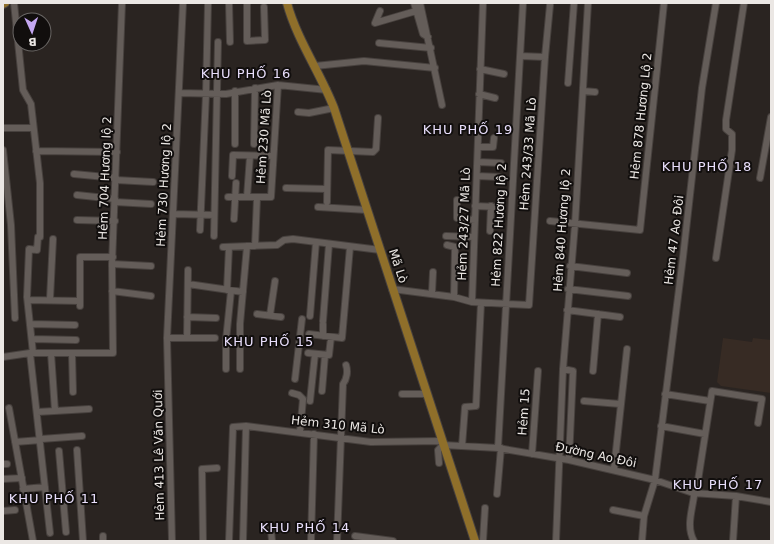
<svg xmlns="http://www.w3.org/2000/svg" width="774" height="544" viewBox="0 0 774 544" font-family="'DejaVu Sans',sans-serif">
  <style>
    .built { fill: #372b24 }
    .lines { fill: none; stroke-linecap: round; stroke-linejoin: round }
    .minor-casing { stroke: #47413e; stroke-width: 8 }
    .major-casing { stroke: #47413e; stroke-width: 10 }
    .minor { stroke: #645d59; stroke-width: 6 }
    .major { stroke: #8f6f2a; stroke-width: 8 }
    .labels { text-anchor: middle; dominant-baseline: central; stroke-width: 4; stroke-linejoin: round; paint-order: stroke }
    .street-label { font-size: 12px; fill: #ebe7e4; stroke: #110e0d }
    .neighbourhood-label { font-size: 13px; letter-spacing: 1px; fill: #e8defb; stroke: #110e0d }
  </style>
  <rect width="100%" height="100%" fill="#2a2421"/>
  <path class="built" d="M723,338l29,4 1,-4 18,2v53l-50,-7 -4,-4z"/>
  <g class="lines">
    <g class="minor-casing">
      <path id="minor" d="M14,3l9,87 8,14 9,79v54h-2l-1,13 -8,-1 -2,48 6,56
        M229,3l1,39
        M247,3v38l18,-1 -1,-33
        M414,3l9,31 5,3
        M420,3l22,102
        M380,11l-5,12 41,-12
        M379,43l52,5
        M520,56l25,1
        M315,66l49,-5 71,7
        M480,69l24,5
        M568,83l6,-80
        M235,91v53
        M583,91l12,1
        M179,93l47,1 52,-9
        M479,94l16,4
        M298,112l11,1 25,-5
        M3,128h30
        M254,144l1,-56
        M478,147h15l1,-9
        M3,150l8,75 4,93
        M36,151l81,1
        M478,162l23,1
        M74,174l42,4
        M232,176l1,-21 40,1
        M477,176l23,1
        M760,178l11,-61
        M116,180l37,2
        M286,188l41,1
        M77,195l38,4
        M228,197h43l7,-112 49,5
        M247,197l3,-41
        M457,200v18l18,2
        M115,202l36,2
        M327,202l1,-52 45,2 3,-3 2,-31
        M475,206l23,1
        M318,207l49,3
        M174,214l40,1
        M234,219l2,-36
        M77,220l38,1
        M550,221l90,9 24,-227
        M200,230l6,-136 2,-91
        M490,231l1,-25
        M214,236l4,-194
        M446,236l28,1
        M447,245l8,2 -1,50
        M255,246l2,-48
        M223,247l54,-2 7,-5 9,-1 87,11
        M716,258l16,-108v-16l-6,-5v-9l18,-117
        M112,264l39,2
        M570,266l57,7
        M188,284l55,8
        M392,289l62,8 18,5 57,3 16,-248 5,-52
        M568,289l60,7
        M227,290l2,-43
        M112,291l39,5
        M432,293l1,-21
        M50,299l3,-60
        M28,300l52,1
        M472,302l11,-299
        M80,306v-49h33
        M567,310l53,7
        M257,314l24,3
        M270,315l5,-34
        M310,316l6,-74
        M187,317l29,1
        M323,321l6,-77
        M31,324l44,1
        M323,324v12
        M309,334l33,4 8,-91
        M167,338h48
        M187,338l1,-68
        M32,339l44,1
        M30,353l20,180
        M51,353l4,58
        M72,353l1,39
        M308,353l21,2 2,-18
        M3,357l27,-4h83l-1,-89 10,-261
        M226,369v-29l5,-49
        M240,369v-45l7,-78
        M563,369l10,2 -4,89
        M593,371l5,-57
        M295,379l7,-60
        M322,391l3,-36
        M292,393l7,2 4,4 -3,33
        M402,394h24
        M665,394l45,7
        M310,401l5,-47
        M584,401l36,3
        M9,408l24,133
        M37,412l52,-3
        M661,426l44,8
        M41,439l41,-3
        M15,442l26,-2
        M462,446l3,-39 11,-1 5,-103
        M498,448l25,-445
        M77,450l6,91
        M59,451l7,81
        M532,454l6,-83
        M439,463l-1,-13 5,-5 55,3 71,12 86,20 38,13 43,3 35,6
        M3,464h4
        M614,469l13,-120
        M3,479l19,-1
        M23,489l22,-2
        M693,493l4,-6 15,-96 50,8 -4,24
        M693,493l1,3c-2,15 -8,31 0,45
        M497,494l4,-46
        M613,510l31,6
        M3,511l12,-1
        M271,529l1,12
        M103,536v5
        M355,536l38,5
        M172,541l-5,-203 16,-335
        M203,541l-1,-72 15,-1
        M229,541l4,-114 13,-1 125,16 70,-1
        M243,541l3,-115
        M311,541l3,-107
        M337,541l6,-157c4,-5 5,-13 3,-19
        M483,541l2,-33
        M556,541l7,-172 12,-145 13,-221
        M642,541l2,-25 11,-36 28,-223 19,-169 14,-85
        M733,541l3,-45"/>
    </g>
    <g class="major-casing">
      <path id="major" d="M287,3c10,37 33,69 47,105l141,433
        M3,4l2,-1"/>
    </g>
    <use href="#minor" class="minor"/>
    <use href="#major" class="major"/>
  </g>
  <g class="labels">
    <g class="street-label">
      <text transform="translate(641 116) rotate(-84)">Hẻm 878 Hương Lộ 2</text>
      <text transform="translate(264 137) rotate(-86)">Hẻm 230 Mã Lò</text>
      <text transform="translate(528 154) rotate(-86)">Hẻm 243/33 Mã Lò</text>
      <text transform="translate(105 178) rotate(-88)">Hẻm 704 Hương lộ 2</text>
      <text transform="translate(164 185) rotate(-87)">Hẻm 730 Hương lộ 2</text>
      <text transform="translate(464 224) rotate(-88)">Hẻm 243/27 Mã Lò</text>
      <text transform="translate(499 225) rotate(-87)">Hẻm 822 Hương lộ 2</text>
      <text transform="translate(562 230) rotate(-86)">Hẻm 840 Hương lộ 2</text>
      <text transform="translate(674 240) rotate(-83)">Hẻm 47 Ao Đôi</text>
      <text transform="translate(398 266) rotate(72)">Mã Lò</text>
      <text transform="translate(524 412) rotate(-86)">Hẻm 15</text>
      <text transform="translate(338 425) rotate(6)">Hẻm 310 Mã Lò</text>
      <text transform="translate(159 455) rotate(-91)">Hẻm 413 Lê Văn Quới</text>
      <text transform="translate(596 455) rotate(12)">Đường Ao Đôi</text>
    </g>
    <g class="neighbourhood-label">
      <text x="246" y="73">KHU PHỐ 16</text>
      <text x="468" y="129">KHU PHỐ 19</text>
      <text x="707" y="166">KHU PHỐ 18</text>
      <text x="269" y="341">KHU PHỐ 15</text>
      <text x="718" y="484">KHU PHỐ 17</text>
      <text x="54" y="498">KHU PHỐ 11</text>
      <text x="305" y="527">KHU PHỐ 14</text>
    </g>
  </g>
  <rect width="774" height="544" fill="none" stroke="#ebe7e4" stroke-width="8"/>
  <g transform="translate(32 32) rotate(177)"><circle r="19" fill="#110e0d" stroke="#686563"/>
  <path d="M0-3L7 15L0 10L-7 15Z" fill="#c4a7f1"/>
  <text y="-6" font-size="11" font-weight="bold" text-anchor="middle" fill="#ebe7e4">B</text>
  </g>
</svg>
